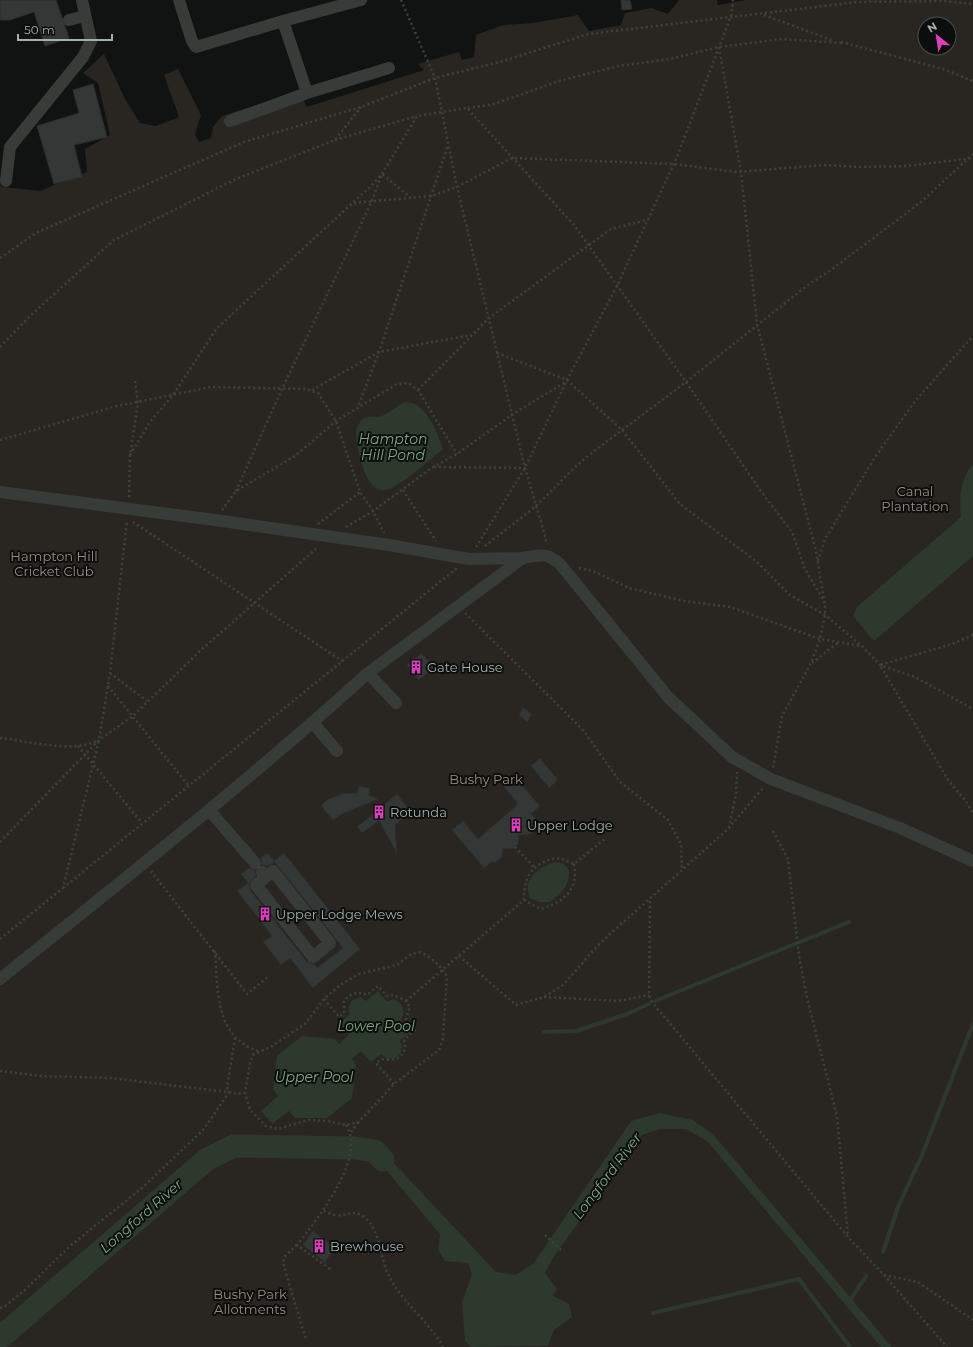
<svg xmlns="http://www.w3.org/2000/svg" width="973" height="1347" viewBox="0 0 973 1347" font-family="Montserrat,sans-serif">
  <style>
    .green { fill: #292622; fill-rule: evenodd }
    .water { fill: #2c392c }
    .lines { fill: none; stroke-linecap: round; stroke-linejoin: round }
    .stream { stroke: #2c392c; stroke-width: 4 }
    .river { stroke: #2c392c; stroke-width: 23 }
    .building { fill: #333735; stroke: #2b2e2d }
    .path { stroke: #3c433e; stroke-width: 2.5; stroke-dasharray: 2 3; stroke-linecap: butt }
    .minor { stroke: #373c39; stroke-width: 12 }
    .labels { text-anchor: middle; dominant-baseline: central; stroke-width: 4; stroke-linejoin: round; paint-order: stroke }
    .park-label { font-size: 13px; fill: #9a8e7d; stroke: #0c0d0d }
    .poi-label { font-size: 13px; fill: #a4b1a7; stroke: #0c0d0d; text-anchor: start }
    .water-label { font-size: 14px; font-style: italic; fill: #7ea97e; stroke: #0c0d0d }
  </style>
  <rect width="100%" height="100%" fill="#111212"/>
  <path class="green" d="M679,0h38l1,5 28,-5h227v1347h-973v-1162l2,2 38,4 47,-19 -2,-23 25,-14 -12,-52 -15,-10 21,-19 21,45 15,24 16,3 23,-9 -15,-42 14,-6 23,46 -6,20 4,7 12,-4 2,-11 9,-11 65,-21 17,6 3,6 117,-37 -6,-6 41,-12 3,8 12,-3 2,-22 27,-10 30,-2 45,-8 11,16 32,-6 4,-12 26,-5 17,6zM925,24h24v24h-24z"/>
  <path class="water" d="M406,402c20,0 31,30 37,47 -11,9 -45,39 -57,41 -22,5 -30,-46 -30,-60 2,-4 3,-8 7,-11 6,-4 12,-1 18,-3 10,-3 16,-11 25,-14z
    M973,464v92l-99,85 -21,-25 4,-9 104,-90c-2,-20 -1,-37 12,-53z
    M556,862l8,2 5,6c1,15 -7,23 -19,32h-11l-9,-4c-9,-18 10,-32 26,-36z
    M378,991l9,11 6,-3c11,5 13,11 8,21l10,12 -12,9 3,3 -1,8 -6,6 -8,1 -6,-5 -10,8 -10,-11 -9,8 4,6 -4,33 -25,20h-32l-6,-7 -17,13 -11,-13 17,-15 -5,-7 4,-33 25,-20 33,3 4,5 10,-9 -9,-12 10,-9c-4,-10 2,-15 11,-17l5,4z
    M660,1113l33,7 20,14 179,213h-11l-174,-206 -21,-12h-26l-18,6 -90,124 -7,14 12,16 -4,7 16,8 3,13 -18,13 -6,16 -77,1 -6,-6 -3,-39 10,-28 -4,-11 -23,-2 -7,-11 2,-16 -65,-77h-22l2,-9 5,-6 15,1 121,129 20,3 18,-12 97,-142z"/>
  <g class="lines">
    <path class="stream" d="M655,1001l194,-79
      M544,1032l32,-1 51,-17 22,-10
      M883,1252l15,-45 24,-52 51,-131
      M850,1300l16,-24
      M653,1313l146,-34 51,68"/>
    <path class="river" d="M0,1338l206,-178 28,-14 121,2 20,3 8,9"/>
  </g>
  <path class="building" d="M0,0h56l13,38 -24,8 -11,-34 -24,8h-10z
    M621,0h9l2,9 -10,1z
    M93,84l14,53 -33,8 8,32 -28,7 -17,-58 42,-13 -6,-23z
    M422,653l12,15 -15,12 -12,-15z
    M523,708l9,6 -5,8 -8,-7z
    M540,758l18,22 -9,8 -18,-22z
    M515,777l25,29 -9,8 7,8v6l-7,6 -12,1 -1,9 -5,5 -10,-1 -1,9 -6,5h-5l-7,6 -32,-38 11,-9 15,18 40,-35 -14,-17z
    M359,786l11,2 -1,7 9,4 -36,15 -9,6 -12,-14 6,-6 15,-6 15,-1z
    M397,794l14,18 -16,13 2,28 -18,-32 -17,12 -5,-6z
    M268,853l7,9 -8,4 -5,-1 -1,-7z
    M284,853l76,96 -47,39 -23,-30 -9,7 -18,-23 9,-6 -35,-45 11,-8 -7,-9 8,-6 6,2 1,6 -7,7 1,7 57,72 7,2 3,4 26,-20 -69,-87z
    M313,1231l22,17 -10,14 -22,-17z"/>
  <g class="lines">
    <path class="path" d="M401,0l34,78 22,109 68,281 21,71 -1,5
      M764,15l70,26
      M841,42l102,27 30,12
      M719,47l22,125 16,152 59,227 8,50
      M468,108l26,-4 65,-23 60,-15 51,-7 49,-12 62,-8 61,4
      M335,140l82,-24
      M354,203l77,-7 26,-9 55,-29 161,6 64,8 87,-7 36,2 47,-1 66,-8
      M0,258l36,-25 208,-91 117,-35 74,-29 65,-16 88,-28 270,-32 87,-1 28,3
      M0,347l30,-31 84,-76 122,-61 99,-39 26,-33
      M497,353l70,27 55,50 58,74 76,57 34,34 35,20 37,31 18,19 35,12 58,32
      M312,390l67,-38 92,-17
      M418,390l71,-72 122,-89 36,-9
      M357,409l22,-57 69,-207
      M0,440l117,-34 94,-19 95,2 12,4 18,28 24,71 13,19 11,22
      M130,455l20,-33 23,-27 44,-67 154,-142 11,-12 35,-58 50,-8 107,117 112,157 74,108 32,42 13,37 20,34v12l-5,24 -9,24 -29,53 -9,52
      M434,467l91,1
      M403,490l33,51
      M236,491l46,-102 89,-186 11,-29 29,24
      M129,497l1,-42 8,-53 -3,-21
      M222,510l14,-19 59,-35 41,-35 61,-37 11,-1 10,7 39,64
      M133,522l209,139
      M318,524l42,-32
      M346,527l27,-16 60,-44 24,-13 56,-40 54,-33
      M485,546l51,-40 40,-40 18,-15 92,-69 118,-94 31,-21 86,-65 52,-48
      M476,547l49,-79 42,-88 50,-94 60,-129 54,-141 2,-16
      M818,561l7,-22 50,-82 41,-57 57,-64
      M579,568l14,3 36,17 55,13 46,6 90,32 42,7
      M465,613l118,117 37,52 48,38 13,24 1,25
      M973,635l-21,9 -72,21 68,115 17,20 8,13
      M812,663l27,-21
      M110,673l37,28
      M108,686l80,99
      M0,738c28,3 71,15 97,3
      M78,746l64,77
      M729,828l7,-35 1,-21
      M773,831l15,28 11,97 9,46 29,114 11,121
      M0,842l99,-102 34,-24 68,-66 117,-103
      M515,847l20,21
      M151,871l96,123 22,-18
      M63,888l394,-320
      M524,900l16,9c23,-6 39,-19 34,-45
      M650,901l-1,94 3,7 196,235 36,38 63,72
      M0,939l63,-51 36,-148 11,-67 17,-153
      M215,951c3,38 -1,85 43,100
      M419,952c12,4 21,14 28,24l-4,63 -4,11 -45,34 -35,38 -13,3 -19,-4 -19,-1 -30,9 -12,-3 -16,-16 -5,-17 5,-30 3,-8 19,-9 33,-22 19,-25 16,-14 19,-11 38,-9 13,-10z
      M459,956l57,49 28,-8 19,-12 37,-42 128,-114 35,-41
      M544,997l74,4 31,-6
      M324,999l15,18 5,-4v-13c8,-7 13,-9 23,-5l11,-9 9,10 7,-1 12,6 4,6 -4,12 9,11 -11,10c5,16 -9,22 -22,19l-6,4 18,21
      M406,1001l118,-101c0,-9 1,-18 5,-25 5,-10 22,-19 33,-16 4,1 8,4 12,5l32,-26
      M235,1038l-8,49 2,5 7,2 9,-1
      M0,1071l40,5 71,2 117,14
      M351,1132l7,-9
      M324,1211c3,1 8,4 11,4 12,2 16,-7 29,2 18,14 15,41 25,59 13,27 40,45 54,71
      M545,1235l18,17
      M297,1245l-13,12 -1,6 23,77
      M330,1269l-33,-24c20,-26 70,-87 49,-120
      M884,1275l34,7 55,38
      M0,1308l5,-2 21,-17 44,-43 72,-58 62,-59 25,-37"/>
    <path class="minor" d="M179,0l13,41 4,6 87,-26 78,-21
      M69,20l16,-4
      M283,21l24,72 82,-25
      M230,121l77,-28
      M6,181l4,-34 73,-90 8,-16 -9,-41
      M0,492l215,28 174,25 80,14 54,-1
      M368,673l155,-115c17,-3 23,-6 37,6l108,133 64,60 39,22 129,49 73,33
      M313,723l24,28
      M209,810l46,53
      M262,872l4,5 7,-6 57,72 -17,14 -57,-72 10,-8
      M0,979c124,-100 250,-199 368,-306l28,30"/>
  </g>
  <defs>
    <g id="building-bare" transform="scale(1.08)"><path d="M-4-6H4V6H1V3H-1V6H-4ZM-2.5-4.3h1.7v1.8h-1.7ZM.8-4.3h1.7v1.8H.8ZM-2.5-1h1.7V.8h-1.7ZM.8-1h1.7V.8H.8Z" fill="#dd3ebd" stroke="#0c0d0d" stroke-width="2.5" paint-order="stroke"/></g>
  </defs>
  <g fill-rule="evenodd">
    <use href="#building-bare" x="416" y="667"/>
    <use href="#building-bare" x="379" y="812"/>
    <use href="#building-bare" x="516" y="825"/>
    <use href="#building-bare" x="265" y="914"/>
    <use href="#building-bare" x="319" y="1246"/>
  </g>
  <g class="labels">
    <g class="park-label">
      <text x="915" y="491">Canal<tspan x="915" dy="15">Plantation</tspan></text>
      <text x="54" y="556">Hampton Hill<tspan x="54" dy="15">Cricket Club</tspan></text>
      <text x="486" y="779">Bushy Park</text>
      <text x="250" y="1294">Bushy Park<tspan x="250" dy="15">Allotments</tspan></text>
    </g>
    <g class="poi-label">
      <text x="427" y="667">Gate House</text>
      <text x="390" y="812">Rotunda</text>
      <text x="527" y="825">Upper Lodge</text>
      <text x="276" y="914">Upper Lodge Mews</text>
      <text x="330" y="1246">Brewhouse</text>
    </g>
    <g class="water-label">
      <text x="393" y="439">Hampton<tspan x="393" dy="16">Hill Pond</tspan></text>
      <text x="376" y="1026">Lower Pool</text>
      <text x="314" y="1077">Upper Pool</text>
      <text transform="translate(607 1176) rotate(-53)">Longford River</text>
      <text transform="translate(141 1216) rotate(-41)">Longford River</text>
    </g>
  </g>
  <g transform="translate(937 36) rotate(330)"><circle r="19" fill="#0c0d0d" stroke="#494f4b"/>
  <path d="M0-3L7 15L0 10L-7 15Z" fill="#dd3ebd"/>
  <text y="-6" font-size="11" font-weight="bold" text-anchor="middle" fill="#a4b1a7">N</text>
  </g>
  <path d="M18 34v6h94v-6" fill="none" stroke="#a4b1a7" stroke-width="2"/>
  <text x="24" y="34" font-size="12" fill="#a4b1a7" stroke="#0c0d0d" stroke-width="3" paint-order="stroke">50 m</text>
</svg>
